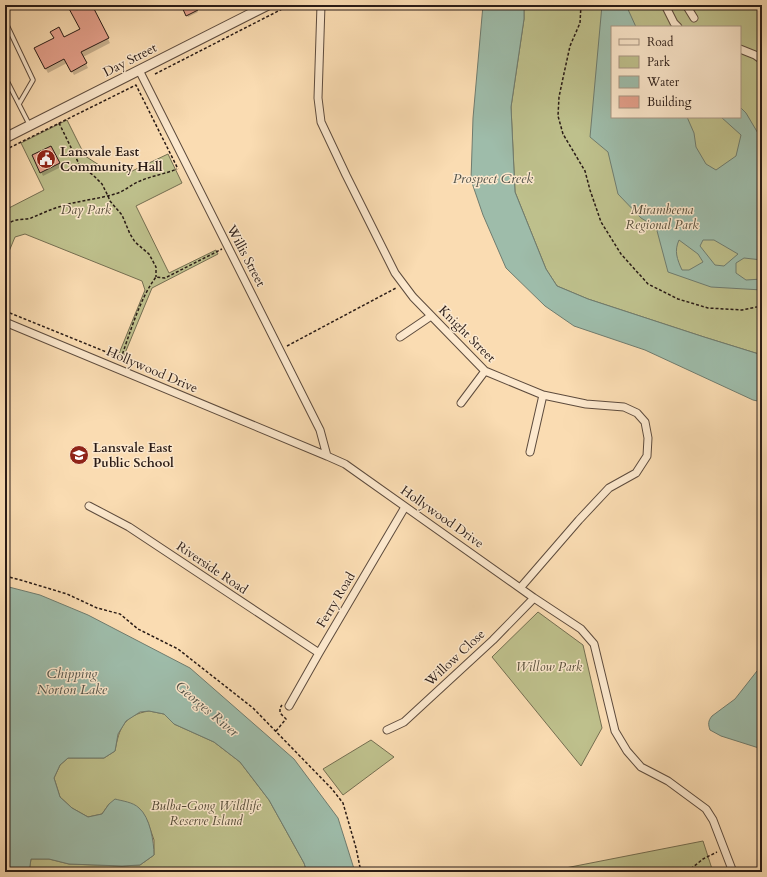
<svg xmlns="http://www.w3.org/2000/svg" width="767" height="877" viewBox="0 0 767 877" font-family="Cardo,serif">
  <style>
    .green { fill: #bec08c; stroke: #746e51; fill-rule: evenodd }
    .water { fill: #9ebcaa; stroke: #6f7c6f; fill-rule: evenodd }
    .shadow { fill: #0003 }
    .building { fill: #e7a28e; stroke: #291b16 }
    .lines { fill: none; stroke-linecap: round; stroke-linejoin: round }
    .service-casing { stroke: #5d4b3d; stroke-width: 5.5 }
    .minor-casing { stroke: #5d4b3d; stroke-width: 9 }
    .tertiary-casing { stroke: #5d4b3d; stroke-width: 11 }
    .path { stroke: #291b16; stroke-width: 1.5; stroke-dasharray: 3 2; stroke-linecap: butt }
    .service { stroke: #fce8cd; stroke-width: 3.5 }
    .minor { stroke: #fce8cd; stroke-width: 7 }
    .tertiary { stroke: #fce8cd; stroke-width: 9 }
    .labels { text-anchor: middle; dominant-baseline: central; stroke-width: 3; stroke-linejoin: round; paint-order: stroke }
    .street-label { font-size: 13px; fill: #291b16; stroke: #fce8cd }
    .poi-label { font-size: 13px; font-weight: bold; fill: #291b16; stroke: #fce8cd; text-anchor: start }
    .park-label { font-size: 13px; font-style: italic; fill: #564d39; stroke: #fce8cd }
    .water-label { font-size: 14px; font-style: italic; fill: #52534a; stroke: #fce8cd }
  </style>
  <rect width="100%" height="100%" fill="#fadcb2"/>
  <filter id="stains"><feTurbulence type="fractalNoise" baseFrequency=".005" numOctaves="4"/><feColorMatrix values="0 0 0 0 .2 0 0 0 0 .09 0 0 0 0 .02 0 0 0 .5 -.17"/></filter>
  <radialGradient id="worn" r=".72"><stop offset=".6" stop-color="#630" stop-opacity="0"/><stop offset="1" stop-color="#630" stop-opacity=".3"/></radialGradient>
  <path class="green" d="M524,5h238v350l-58,-18 -116,-38 -31,-13 -11,-17 -31,-77 -4,-85 13,-88zM612,27h128v90h-128z
    M67,120l18,36 22,14 23,2 38,-18 14,29 -46,23 33,67 47,-23 2,4 -66,34 -29,70 -5,-2 27,-66 -3,-9 -117,-47 -10,3 -10,24v-51l39,-20 -23,-47z
    M538,612l45,33 19,83 -21,38 -89,-109z
    M149,711l15,3 10,10 40,18 26,20 29,38 35,63 3,9h-278l2,-13h18l20,5 53,2 18,-1 14,-10v-15l-7,-20 -38,-16 -7,10 -14,3 -16,-9 -12,-11 -6,-19 6,-13 8,-7h36l11,-7c4,-23 9,-36 34,-40z
    M371,740l23,17 -51,38 -20,-26z
    M703,841l10,31h-168z"/>
  <path class="water" d="M483,5h41v14l-13,88 4,85 31,77 11,17 31,13 116,38 58,18v47l-9,-2 -108,-50 -71,-24 -29,-20 -39,-38 -23,-53 -12,-35 2,-62z
    M602,5h24l10,22h-24v90h75l7,16 2,14 10,17 10,6 20,-14 5,-21 -20,-18h19v-10l6,6 16,27v120l-18,-2 -8,5v10l10,7 16,-1v11l-51,-3 -43,-15 -12,-45 -15,-9 -23,-24 -10,-42 -18,-15zM679,240l19,14 5,8 -14,8h-7c-5,-11 -8,-19 -3,-30zM703,240h11l24,14 -14,12 -9,-1 -15,-19z
    M5,586l35,9 48,20 102,53 104,91 44,59 17,54h-48l-3,-9 -35,-63 -29,-38 -26,-20 -40,-18 -10,-10 -15,-3 -9,1 -14,9 -8,13 -3,17 -11,7h-36l-8,7 -6,13 6,19 12,11 16,9 14,-3 7,-10 6,-5c7,2 18,3 24,9 11,9 15,34 15,47l-14,10 -18,1 -53,-2 -20,-5h-18l-2,13h-24z
    M762,669v19l-2,3 1,15 -3,14 4,11v18l-41,-13 -11,-6c-2,-6 -2,-9 2,-14l23,-17 22,-28z"/>
  <path class="shadow" d="M69,5h22l19,38 -27,14 5,11 -14,7 -7,-12 -19,10 -13,-24 29,-11 17,-9z
    M188,5h6l4,7 -10,5 -5,-10z
    M53,151l8,16 -18,9 -10,-20z"/>
  <path class="building" d="M67,5h25l17,33 -28,14 6,11 -16,9 -7,-13 -19,10 -11,-21 20,-10 -4,-6 9,-5 5,10 16,-8z
    M186,5h9l3,5 -12,6 -4,-9z
    M51,146l9,17 -20,10 -8,-18z"/>
  <g class="lines">
    <g class="service-casing">
      <path id="service" d="M5,21l28,59 -14,24
        M5,77l24,47"/>
    </g>
    <g class="minor-casing">
      <path id="minor" d="M321,5l-3,93 3,24 25,53 49,98 18,24 72,74 58,24 43,9 38,3 13,6 8,9 3,16 -1,18 -11,17 -27,15 -30,32 -58,67
        M665,5l9,18 4,4
        M686,5l8,13
        M740,49l15,6 7,5
        M139,70l181,360 7,26
        M5,322l322,134 18,8 189,134 47,31 13,15 21,87 12,20 14,16 27,14 38,28 7,11 20,52
        M400,337l31,-21
        M461,403l24,-32
        M530,452l13,-57
        M89,506l40,21 190,126
        M289,706l30,-53 86,-146
        M387,730l17,-8 89,-82 41,-42"/>
    </g>
    <g class="tertiary-casing">
      <path id="tertiary" d="M5,138l263,-133"/>
    </g>
    <path class="path" d="M581,5l-1,18 -10,23 -7,32 -4,19 -1,19 5,18 22,37 5,19 11,32 20,32 27,30 30,15 30,9 34,2 20,-4
      M155,74l135,-69
      M59,123l21,43 13,9 9,9 6,12 2,5 12,14 8,19 5,8 14,12 7,13v10
      M5,150l131,-65 42,84
      M5,230c4,-13 16,-9 26,-12 10,-4 20,-9 31,-12 19,-6 38,-7 56,-13 8,-3 14,-9 22,-12 11,-5 25,-7 37,-12
      M5,311l116,47c9,-25 19,-60 35,-81l9,1 57,-29
      M287,346l109,-58
      M5,576l19,5 43,13 30,14 23,6 18,15 40,20 75,59 79,81 11,14 13,45 5,24
      M276,731l10,-12 -6,-6v-5l2,-3
      M646,872l7,-3 12,3
      M687,872l16,-13 14,-7
      M719,872l5,-4"/>
    <use href="#service" class="service"/>
    <use href="#minor" class="minor"/>
    <use href="#tertiary" class="tertiary"/>
  </g>
  <defs>
    <g id="civic-disc" transform="scale(1)"><circle r="9.5" fill="#8f2418" stroke="#fce8cd"/><path d="M-.6-6.5H3V-4.5H.6V-3L4-1V1h2V6H-6V1h2V-1L-.6-3ZM-1.2 2.5V6h2.4V2.5Z" fill="#fff"/></g>
    <g id="school-disc" transform="scale(1)"><circle r="9.5" fill="#8f2418" stroke="#fce8cd"/><path d="M0-5L7-2L0 1L-7-2ZM-4 1L0 2.5L4 1V4Q0 6-4 4Z" fill="#fff"/></g>
  </defs>
  <g fill-rule="evenodd">
    <use href="#civic-disc" x="46" y="159"/>
    <use href="#school-disc" x="79" y="455"/>
  </g>
  <g class="labels">
    <g class="street-label">
      <text transform="translate(130 60) rotate(-27)">Day Street</text>
      <text transform="translate(246 256) rotate(62)">Willis Street</text>
      <text transform="translate(467 334) rotate(45)">Knight Street</text>
      <text transform="translate(152 370) rotate(23)">Hollywood Drive</text>
      <text transform="translate(442 517) rotate(35)">Hollywood Drive</text>
      <text transform="translate(212 568) rotate(34)">Riverside Road</text>
      <text transform="translate(336 600) rotate(-59)">Ferry Road</text>
      <text transform="translate(455 658) rotate(-43)">Willow Close</text>
    </g>
    <g class="poi-label">
      <text x="60" y="152">Lansvale East<tspan x="60" dy="15">Community Hall</tspan></text>
      <text x="93" y="448">Lansvale East<tspan x="93" dy="15">Public School</tspan></text>
    </g>
    <g class="park-label">
      <text x="86" y="210">Day Park</text>
      <text x="662" y="210">Mirambeena<tspan x="662" dy="15">Regional Park</tspan></text>
      <text x="549" y="667">Willow Park</text>
      <text x="206" y="806">Bulba-Gong Wildlife<tspan x="206" dy="15">Reserve Island</tspan></text>
    </g>
    <g class="water-label">
      <text x="493" y="178">Prospect Creek</text>
      <text x="72" y="673">Chipping<tspan x="72" dy="16">Norton Lake</tspan></text>
      <text transform="translate(207 709) rotate(40)">Georges River</text>
    </g>
  </g>
  <rect width="767" height="877" fill="none" stroke="#fadcb2" stroke-width="20"/>
  <rect x="6" y="6" width="755" height="865" fill="none" stroke="#291b16" stroke-width="2"/>
  <rect x="10" y="10" width="747" height="857" fill="none" stroke="#291b16"/>
  <rect x="611" y="26" width="130" height="92" fill="#fce8cd" stroke="#a89684"/>
  <rect x="619" y="39" width="20" height="6" fill="#fce8cd" stroke="#a89684"/>
  <text x="647" y="46" font-size="12" fill="#291b16">Road</text>
  <rect x="619" y="56" width="20" height="12" fill="#bec08c" stroke="#a89684"/>
  <text x="647" y="66" font-size="12" fill="#291b16">Park</text>
  <rect x="619" y="76" width="20" height="12" fill="#9ebcaa" stroke="#a89684"/>
  <text x="647" y="86" font-size="12" fill="#291b16">Water</text>
  <rect x="619" y="96" width="20" height="12" fill="#e7a28e" stroke="#a89684"/>
  <text x="647" y="106" font-size="12" fill="#291b16">Building</text>
  <rect width="100%" height="100%" filter="url(#stains)"/>
  <rect width="100%" height="100%" fill="url(#worn)"/>
</svg>
